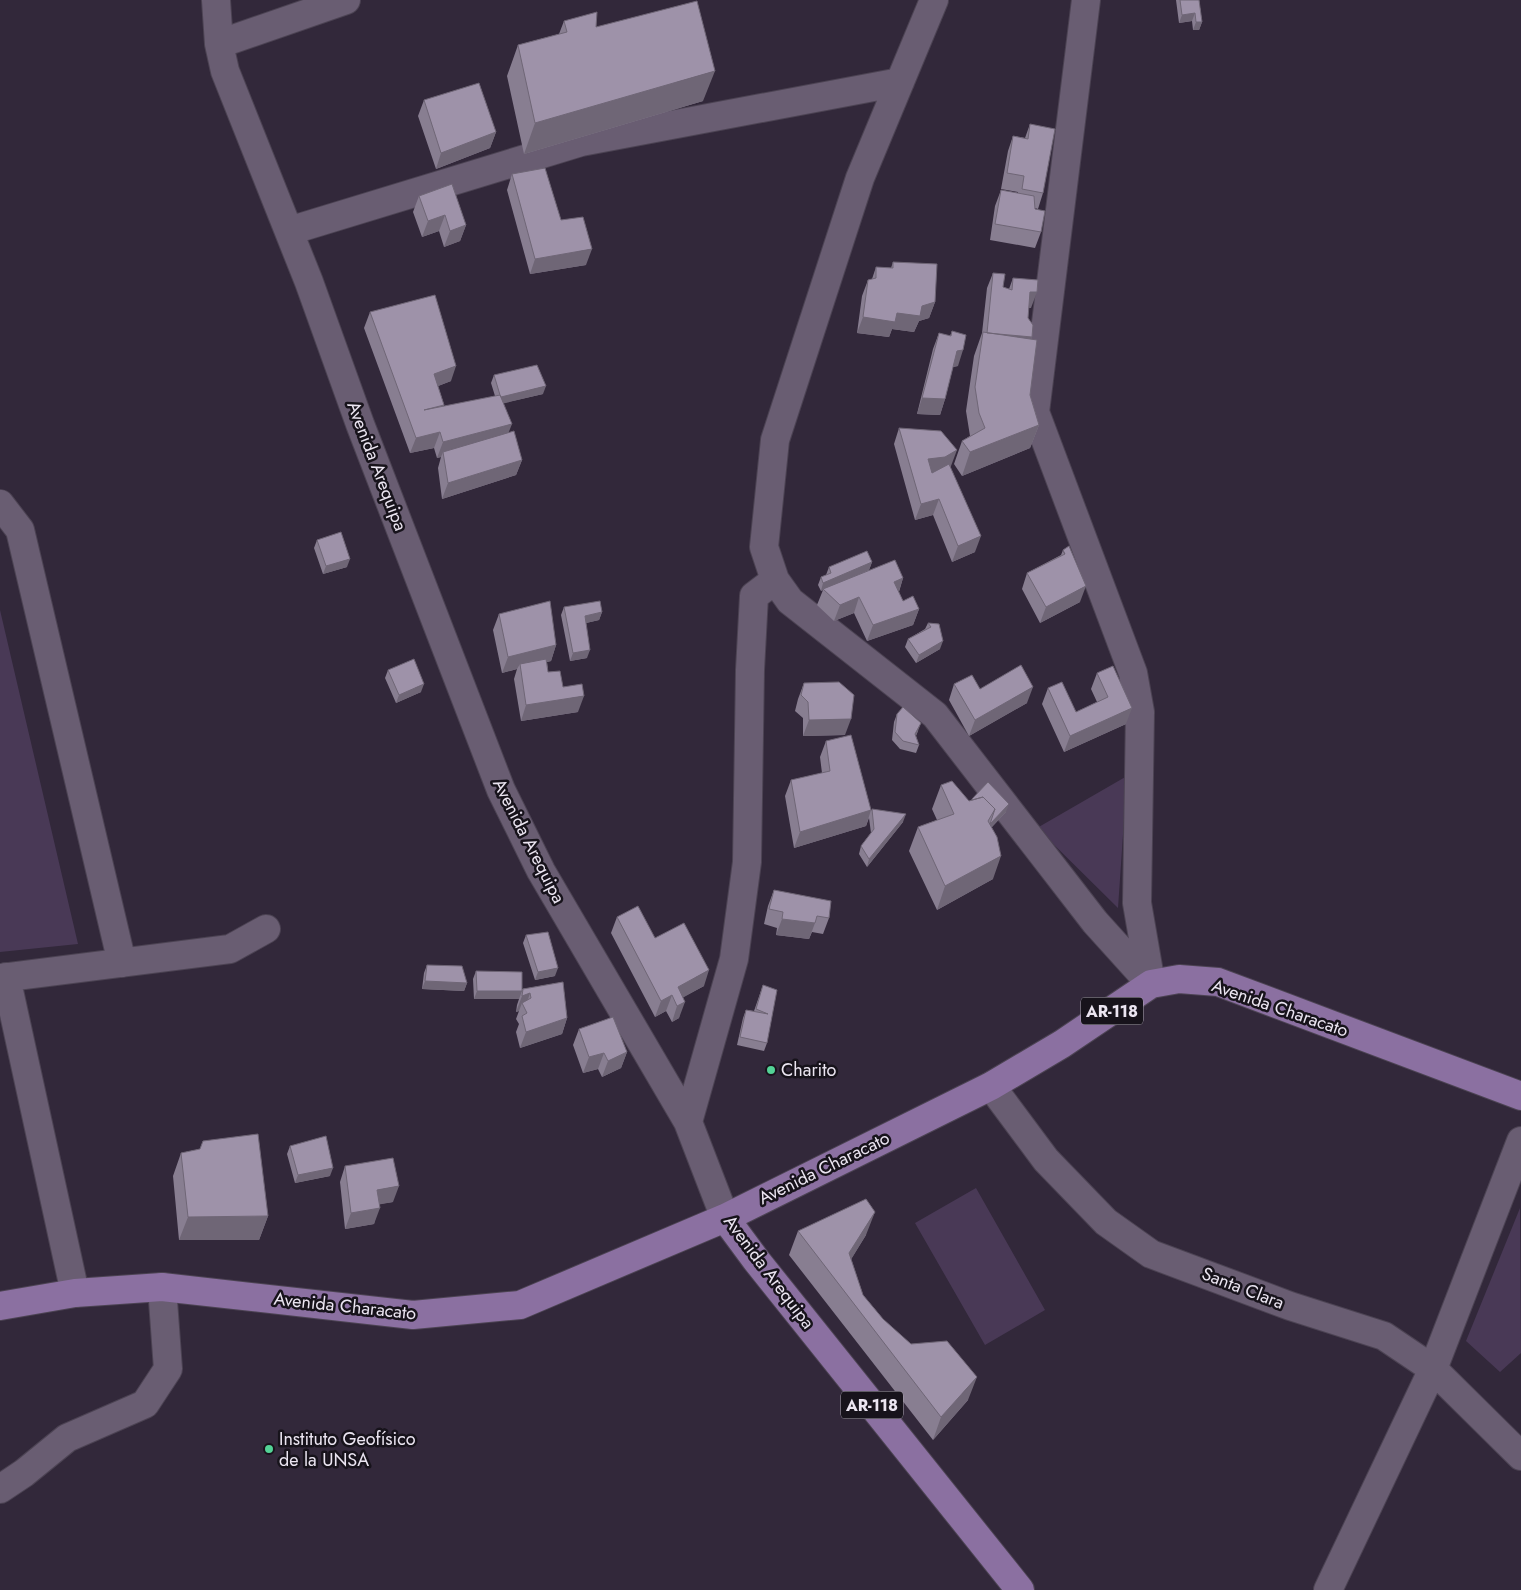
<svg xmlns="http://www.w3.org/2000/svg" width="1521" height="1590" viewBox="0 0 1521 1590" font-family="Jost,sans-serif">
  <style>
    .green { fill: #493956 }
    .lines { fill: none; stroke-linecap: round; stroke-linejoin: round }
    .minor-casing { stroke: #4c4353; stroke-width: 30 }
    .major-casing { stroke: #4c4353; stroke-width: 30 }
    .minor { stroke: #695d72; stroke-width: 28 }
    .major { stroke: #8b70a1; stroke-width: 28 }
    .wall { fill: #887e91 }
    .shaded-wall { fill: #6f6676 }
    .building { fill: #9e92a9; stroke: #6f6676 }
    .poi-dot { fill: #53d396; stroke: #17131b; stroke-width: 2 }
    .labels { text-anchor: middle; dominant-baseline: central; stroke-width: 5; stroke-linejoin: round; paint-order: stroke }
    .shield { fill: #17131b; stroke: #aba6b1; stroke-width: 1 }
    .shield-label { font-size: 16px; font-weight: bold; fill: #ebe5f1 }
    .street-label { font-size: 18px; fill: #ebe5f1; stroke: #17131b }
    .poi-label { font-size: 18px; fill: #ebe5f1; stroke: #17131b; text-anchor: start }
  </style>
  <rect width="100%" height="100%" fill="#32283a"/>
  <path class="green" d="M0,610l78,334 -78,8z
    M1127,776l-9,132 -81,-80z
    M976,1188l69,122 -60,35 -70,-122z
    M1520,1208l1,145 -21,19 -34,-31z"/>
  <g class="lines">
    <g class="minor-casing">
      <path id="minor" d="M216,0l3,44 6,27 84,211 51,142 141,366 40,81 147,251 37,96
        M934,0l-74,178 -85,262 -11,107 11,33 15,21 145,114 160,207 56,62
        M1086,0l-51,412 98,261 7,39 -3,191 14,81
        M219,44l127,-44
        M289,231l292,-89 319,-60
        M0,504l20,26 102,433
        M6,977l69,316
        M0,978l230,-29 36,-20
        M991,1086l55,74 60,62 45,32 139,52 94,30 49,33 88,87
        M688,1122l46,-163 13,-97 3,-192 4,-74 21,-16
        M0,1489l24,-16 43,-35 78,-34 23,-35 -6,-82
        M1328,1590l105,-221 88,-228"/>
    </g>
    <g class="major-casing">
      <path id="major" d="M725,1218l31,42 264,330
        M0,1306l75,-13 87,-6 251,28 107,-10 205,-87 266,-132 71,-42 89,-60 28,-5 39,3 303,114"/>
    </g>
    <use href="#minor" class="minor"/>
    <use href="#major" class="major"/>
  </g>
  <path class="wall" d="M1176,0h23l3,22 -3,8h-6l-1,-9 -13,2z
    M564,21l32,6 107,74 -179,53 -17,-78 11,-31 41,-11z
    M424,100l72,32 -6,16 -54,21 -18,-53z
    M1030,124l13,69 -5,16 -3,-1 6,24 -6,16 -45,-8 5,-34 6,-16 17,3v-1l-17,-3 7,-38 5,-15 12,2z
    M512,174l49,46 25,45 -56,9 -23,-84z
    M419,196l47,29 -6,16 -16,6 -5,-16 -17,6 -9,-25z
    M893,262l42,40 -6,16 -10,3 -5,11 -22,-3 -3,8 -32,-4 5,-37 6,-16 4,-1 4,-12 15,1z
    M993,273l10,14 6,2 4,-11 18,30h-3v10l4,19 -1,2 -1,56 9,30 -9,23 -68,28 -8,-12 8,-23 8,-5 -4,-25 8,-55 8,-23 5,-45z
    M370,312l81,69 -13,5 6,19 -1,2 52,-11 -4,-13 3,-8 49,19 -40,9 5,30 14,27 -6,15 -74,24 -4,-31 3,-11 -4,1 -3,-10 -24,5 -46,-125z
    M952,331l6,35 -5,1 -8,32 -5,16 -23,-1 16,-65 6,-16 11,3z
    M899,428l52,38 -1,1 25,85 -23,10 -19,-47 -18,5 -21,-76z
    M317,540l30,27 -24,7 -9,-26z
    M1063,550l17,52 -40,21 -18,-34 5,-16 34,-18z
    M872,562l-3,8 34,8 -4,14 4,9 16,8 -6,16 -46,16 -13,-28 -20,8 -17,-16 6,-15 -2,1 -3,-6 3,-8 5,-2 3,-8z
    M564,607l38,5 -3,8 -13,3 1,35 -17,3 -9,-46z
    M499,614l57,31 -5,16 -4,1 1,10 15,15 15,25 -57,9 -7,-42 3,-10 -15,4 -9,-43z
    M928,623l11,1 1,25 -24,14 -11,-16 3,-8 17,-10z
    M388,670l33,22 -25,11 -11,-25z
    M1097,673l29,51 -62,28 -22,-48 6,-16 28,24 21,-10 -6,-13z
    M804,683l41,52 -42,1v-18l-8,-7 3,-12z
    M954,684l26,5 47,14 -58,33 -20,-36z
    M897,714l21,17 -2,5 3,9 -3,8 -16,-4 -8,-9 2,-18z
    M826,741l45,69 32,12 -36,45 -8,-13 2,-8 10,-13 -2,-15 -3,8 -72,22 -9,-52 6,-16 31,-7 -2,-16z
    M941,785l28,16 37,11 -14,15 1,52 -56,31 -28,-59 9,-24 19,-7 -5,-11z
    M774,890l55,28 -6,16 -11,-2 -3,7 -33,-4 1,-7 -13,-4 4,-18z
    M617,917l38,21 49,48 -21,11 -4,21 -7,4 -6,-11 -11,6 -44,-84z
    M526,935l29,41 -20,4 -12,-37z
    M427,965l40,18 -3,8 -42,-2 2,-16z
    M476,971l46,18 41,-7 4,36 -5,16 -42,14 -4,-16 3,-8 -3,-5 3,-8 -3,1 1,-7 2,-6h-45l-1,-20z
    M763,985l4,58 -3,8 -27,-6 6,-27 3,-8 8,1z
    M579,1029l48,23 -6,16 -19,9 -4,-8 -15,4 -10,-28z
    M203,1141l65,75 -9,24h-80l-6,-64 8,-23 19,-4z
    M290,1146l40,30 -35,7 -8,-29z
    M345,1166l48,36 -14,2 -5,20 -29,5 -5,-47z
    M798,1231l68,4 -15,24 12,36 20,24 85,81 -35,40 -144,-185z"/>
  <path class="shaded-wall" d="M1195,13l-3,8 -13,2 3,-8z
    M1196,22h6l-3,8h-6z
    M715,71l-12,30 -179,53 11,-31z
    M496,132l-6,16 -54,21 5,-16z
    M445,215l-6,16 -17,6 6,-16z
    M466,225l-6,16 -16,6 6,-16z
    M592,249l-6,16 -56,9 5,-15z
    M1030,292h7l-6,16h-7z
    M935,302l-6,16 -10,3 -5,11 -22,-3 -3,8 -32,-4 6,-16 34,-4z
    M987,333l45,4 -6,16z
    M963,350l-5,16 -7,1 6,-16z
    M456,366l-5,15 -23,9 6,-16z
    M546,386l-3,8 -46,11 3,-8z
    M922,398l23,1 -5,16 -23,-1z
    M512,424l-6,15 -63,13 -2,5 -4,1 6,-16z
    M1039,425l-9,23 -68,28 8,-24z
    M440,432l-6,16 -24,5 6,-15z
    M957,450l-6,16 -12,7 -17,2 6,-16z
    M522,460l-6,15 -74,24 6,-16z
    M939,499l-6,16 -18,5 6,-16z
    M981,536l-6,16 -23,10 6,-16z
    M350,559l-3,8 -24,7 3,-8z
    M872,562l-3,8 -48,21 2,-8z
    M903,578l-5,16 -4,-12z
    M1086,586l-6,16 -40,21 6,-16z
    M859,597l-5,16 -20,8 6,-16z
    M919,609l-6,16 -46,16 6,-16z
    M602,612l-3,8 -17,4 3,-8z
    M943,641l-3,8 -24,14 3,-8z
    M556,645l-5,16 -31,8v-5l-3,5 -15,4 6,-16z
    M590,650l-3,8 -17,3 3,-8z
    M424,684l-3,8 -25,11 3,-8z
    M1033,687l-6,16 -58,33 6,-16z
    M584,696l-6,16 -57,9 5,-16z
    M1132,708l-6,16 -62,28 6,-16z
    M851,719l-6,16 -42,1 6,-16z
    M921,723l-3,8 -6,11 3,-8z
    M1009,804l-3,8 -20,21 3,-8z
    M871,810l-5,16 -72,22 6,-16z
    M906,814l-3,8 -36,45 2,-8z
    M1001,856l-8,23 -56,31 8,-24z
    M782,919l33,4 -6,16 -33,-4z
    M558,968l-3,8 -20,4 3,-8z
    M709,970l-5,16 -29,16 3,-15z
    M425,981l42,2 -3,8 -42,-2z
    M477,991h45l-3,8h-45z
    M530,993l-5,16 -3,-6 -3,8 -3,1 6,-16z
    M672,995l-6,16 -11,6 6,-16z
    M685,1002l-6,16 -7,4 5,-16z
    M567,1018l-5,16 -42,14 6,-16z
    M627,1052l-6,16 -19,9 6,-16z
    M604,1053l-6,16 -15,4 6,-16z
    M333,1168l-3,8 -35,7 3,-8z
    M399,1186l-6,16 -22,4 6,-16z
    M380,1208l-6,16 -29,5 6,-16z
    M875,1212l-9,23 -25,41 8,-23z
    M268,1216l-9,24h-80l9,-23z
    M977,1377l-9,23 -35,40 8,-23z"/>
  <path class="building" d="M1180,0h19l3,22h-6l-1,-9 -13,2z
    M697,1l18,70 -180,52 -17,-78 49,-13 -3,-11 33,-9 -1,15z
    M479,83l17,49 -55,21 -17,-53z
    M1030,124l25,5 -12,64 -21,-4 2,-13 -17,-3 6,-37 15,3z
    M545,168l16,52 22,-3 9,32 -57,10 -23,-85z
    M452,184l14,41 -16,6 -5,-16 -17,6 -9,-25z
    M1001,190l33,6 1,13 10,2 -4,21 -46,-8z
    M893,262l44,2 -2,38 -13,4 -2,10 -23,-3 -2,9 -32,-5 5,-37 8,-2v-11l17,1z
    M993,273l12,1 -2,13 9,3 1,-12 25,2 -1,12h-7l-2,26 5,7 -1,12 -45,-4z
    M435,295l21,71 -22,8 10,31 -20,5 76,-15 12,29 -69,18 -3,-10 -24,6 -46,-126z
    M952,331l14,4 -3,15 -6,1 -12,48 -23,-1 17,-65 12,3z
    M983,332l54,8 -7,55 9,30 -69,27 -8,-11 23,-13 -6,-15 -4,-26z
    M537,365l9,21 -45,11 -1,-2 -6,-20z
    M899,428l42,3 16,19 -12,7 -17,2 4,14 17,-9 32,72 -23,10 -19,-47 -18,5z
    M514,431l8,29 -74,23 -5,-31z
    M341,532l9,27 -24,7 -9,-26z
    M1069,546l17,40 -40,21 -19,-34 38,-19 -2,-4z
    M867,551l5,11 -49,21 -2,-6 10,-4 -2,-6z
    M895,560l8,18 -9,4 9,19 10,-5 6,13 -46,16 -14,-28 -19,8 -17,-16z
    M550,601l6,44 -48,12 -9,-43z
    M600,601l2,11 -17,4 5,34 -17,3 -9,-46z
    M928,623l11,1 4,17 -24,14 -11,-16 23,-12z
    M414,659l10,25 -25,11 -11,-25z
    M546,659l2,13 12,-1 3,16 19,-3 2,12 -58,9 -6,-41z
    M1021,665l12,22 -58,33 -21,-36 18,-9 8,14z
    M1113,666l19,42 -62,28 -22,-48 14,-6 14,30 32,-15 -11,-24z
    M839,682l15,13 -3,24 -42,1 -1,-18 -7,-7 3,-12z
    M903,707l18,16 -6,11 4,11 -16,-4 -8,-9 2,-18z
    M851,735l20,75 -71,22 -9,-52 39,-9 -4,-30z
    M952,781l17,20 14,-4 12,12 -7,12 9,16 4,19 -56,30 -27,-59 36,-13 -13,-29z
    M988,782l21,22 -19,20 5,-15 -12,-12 -11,3v-1z
    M872,809l34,5 -37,45 -8,-13 13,-17z
    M774,890l57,11 -2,17 -12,-2 -2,7 -33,-4 1,-7 -14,-3z
    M638,906l17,32 29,-15 25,47 -31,17 7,15 -8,4 -5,-11 -11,6 -44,-84z
    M548,932l10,36 -20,4 -12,-37z
    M427,965l35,1 5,17 -42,-2z
    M476,971l46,1v19h-45z
    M563,982l4,36 -41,14 -4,-16 5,-3 -5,-10 9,-5 -1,-5 -8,3 1,-7z
    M763,985l14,5 -10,53 -27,-6 6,-27 22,4 -12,-5z
    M613,1017l14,35 -19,9 -4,-8 -15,4 -10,-28z
    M258,1134l10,82 -80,1 -7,-64 19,-4 3,-8z
    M326,1136l7,32 -35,7 -8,-29z
    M393,1158l6,28 -22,4 3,18 -29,5 -6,-47z
    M866,1199l9,13 -26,41 14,42 20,24 28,25 36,-3 30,36 -36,40 -143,-186z"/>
  <g class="poi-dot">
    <circle cx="771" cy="1070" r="5"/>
    <circle cx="269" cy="1449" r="5"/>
  </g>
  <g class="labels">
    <g class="shield">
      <rect x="1081" y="997.5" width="62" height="27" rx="4"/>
      <rect x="841" y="1391.5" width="62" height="27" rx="4"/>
    </g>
    <g class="shield-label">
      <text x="1112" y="1011">AR-118</text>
      <text x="872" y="1405">AR-118</text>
    </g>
    <g class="street-label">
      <text transform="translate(377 466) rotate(69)">Avenida Arequipa</text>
      <text transform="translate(529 841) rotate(63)">Avenida Arequipa</text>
      <text transform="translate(1280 1008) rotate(19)">Avenida Characato</text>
      <text transform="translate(824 1168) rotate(-26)">Avenida Characato</text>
      <text transform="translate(769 1272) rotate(53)">Avenida Arequipa</text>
      <text transform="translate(1243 1288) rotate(21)">Santa Clara</text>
      <text transform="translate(345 1306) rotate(6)">Avenida Characato</text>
    </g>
    <g class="poi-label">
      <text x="781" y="1070">Charito</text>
      <text x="279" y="1439">Instituto Geofísico<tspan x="279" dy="21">de la UNSA</tspan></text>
    </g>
  </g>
</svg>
